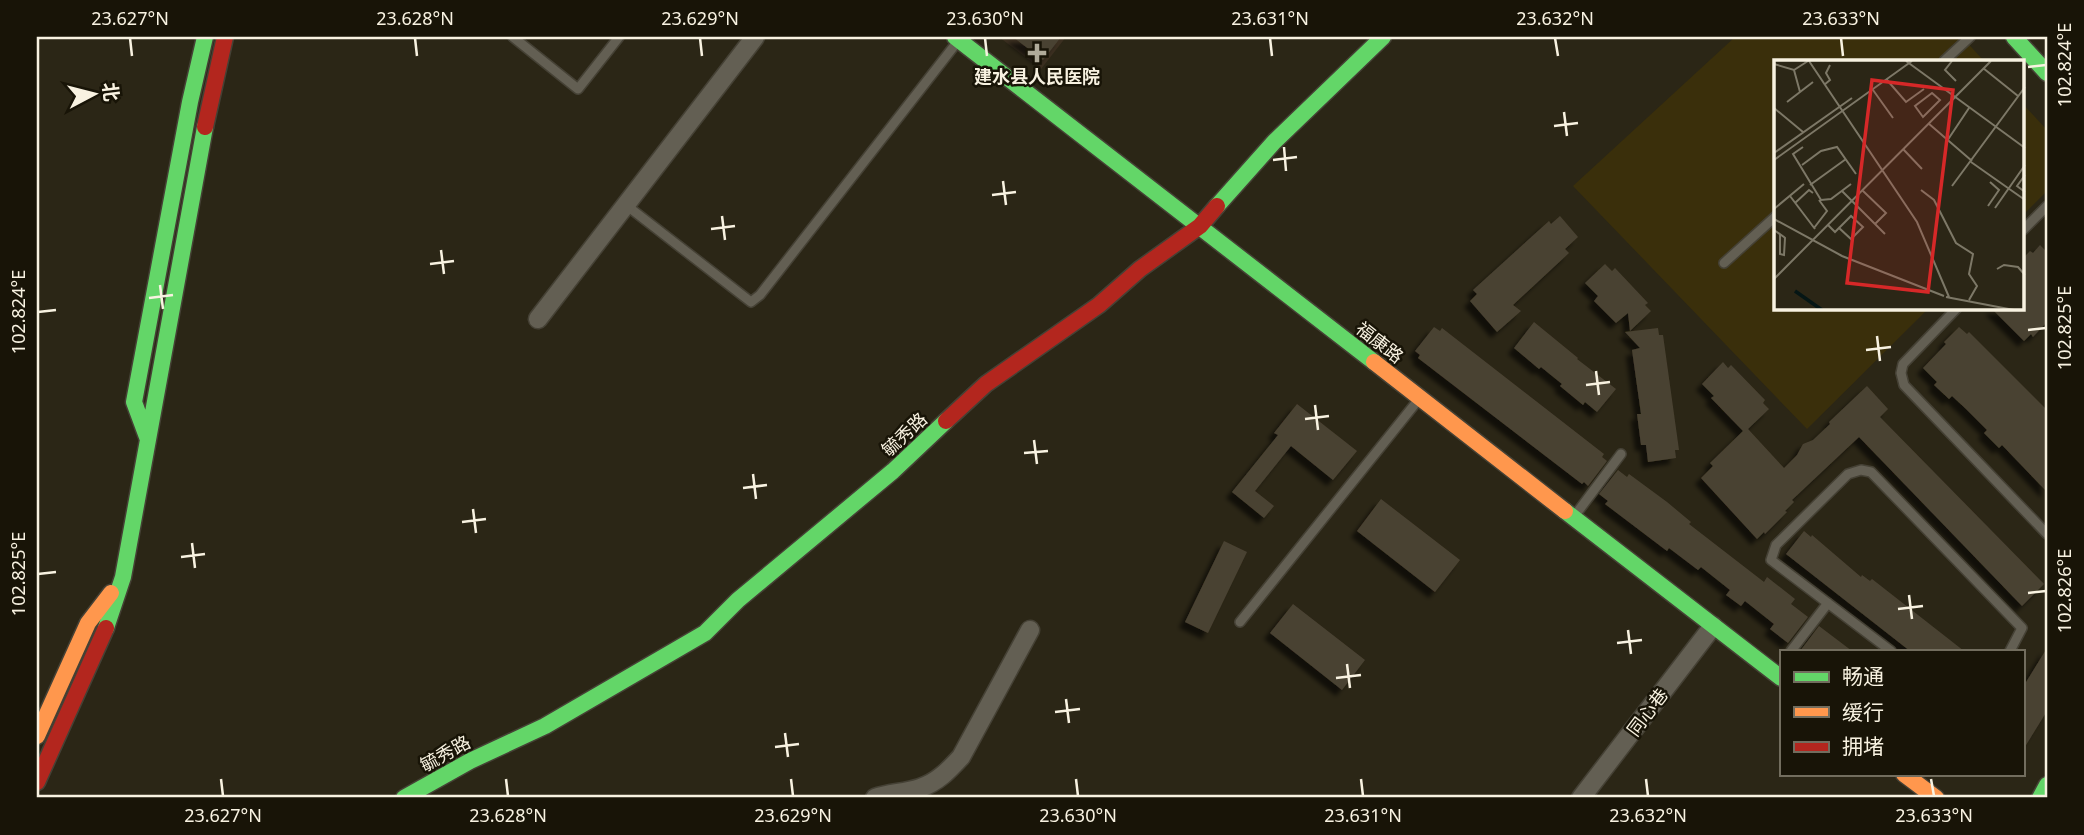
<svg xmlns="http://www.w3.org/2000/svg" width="2084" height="835" viewBox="0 0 2084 835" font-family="'Noto Sans','Noto Sans SC',sans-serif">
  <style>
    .built { fill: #3a2f0b }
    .medical { fill: #3b2f20 }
    .building { fill: #4a4232; filter: url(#shadow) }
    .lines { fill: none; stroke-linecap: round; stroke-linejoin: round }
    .lane-casing { stroke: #454135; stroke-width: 12 }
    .street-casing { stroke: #454135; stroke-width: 21 }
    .fast-casing { stroke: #454135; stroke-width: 19 }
    .slow-casing { stroke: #454135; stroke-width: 19 }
    .jam-casing { stroke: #454135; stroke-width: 19 }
    .lane { stroke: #635f53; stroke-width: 9 }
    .street { stroke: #635f53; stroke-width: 18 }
    .fast { stroke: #63d668; stroke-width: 16 }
    .slow { stroke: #ff974d; stroke-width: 16 }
    .jam { stroke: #b3261e; stroke-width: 16 }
    .ticks { fill: none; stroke: #f8f2e1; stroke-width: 2.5 }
    .poi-dot { fill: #b0ab9a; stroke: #181407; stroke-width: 2.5 }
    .labels { text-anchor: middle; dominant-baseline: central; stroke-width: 5; stroke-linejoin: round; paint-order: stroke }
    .poi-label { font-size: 18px; font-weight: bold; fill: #f8f2e1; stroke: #181407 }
    .street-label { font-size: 18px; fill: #f8f2e1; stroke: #181407 }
    .inset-river { fill: none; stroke: #051615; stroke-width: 3.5 }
    .inset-road { fill: none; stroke: #7d7867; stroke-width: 2 }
    .view { fill: #d62828; fill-opacity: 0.15; stroke: #d62828; stroke-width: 3.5 }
    .inset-edge { fill: none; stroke: #f8f2e1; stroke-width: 3.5 }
    .neatline { fill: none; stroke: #f8f2e1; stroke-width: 2.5 }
    .ticks-label { font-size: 18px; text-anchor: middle; fill: #f8f2e1 }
  </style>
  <defs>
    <filter id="shadow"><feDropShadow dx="-6" dy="6" stdDeviation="2" flood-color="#0009"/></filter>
  </defs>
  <rect width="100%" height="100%" fill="#2b2616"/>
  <path class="built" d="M1735,37h227l22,24h-208v247h153l-122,121 -234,-243z
    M2023,104l24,26v61l-24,24z"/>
  <path class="medical" d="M999,37h67l-25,32z"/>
  <path class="building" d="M1013,37h48l-18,23z
    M1560,216l18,21 -13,12 4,4 -56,52 8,6 -24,21 -27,-31 7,-7 -4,-4 76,-69 2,3z
    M2040,245l7,7v70l-14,15 -2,-3 -7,7 -33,-33h32v-50l7,-7 3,2z
    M1605,264l7,7 3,-3 33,35 -3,2 6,6 -21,20 -2,-18 -12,10 -22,-22 4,-5 -13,-13z
    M1534,322l44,36 -1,1 39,30 -19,23 -12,-10 -2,3 -23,-19 2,-2 -21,-17 -2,2 -25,-21z
    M1434,327l6,4 2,-3 162,126 -2,3 5,4 -19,25 -4,-4 -2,2 -164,-126 2,-3 -5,-4z
    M1959,327l8,7 2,-2 78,78v82l-45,-47 -3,3 -15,-15 3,-3 -21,-21 -14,-13 -3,3 -15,-14 3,-3 -14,-14 23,-24 -2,-2z
    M1658,328l1,7h4l16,115h-4l1,8 -28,4 -2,-17h-5l-4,-31h4l-9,-64 8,-2 -15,-16z
    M1723,362l5,6 3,-3 34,35 -2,3 6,6 -21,20 36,39 13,-13 6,-11 10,-4 17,-16 -1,-2 38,-36 21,23 -8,8 164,167 -22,22 -163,-169 -67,63 2,2 -9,9 2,1 -22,22 -1,-2 -7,7 -56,-61 12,-12 -3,-3 33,-32 -32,-33 3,-2 -12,-12z
    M1297,404l60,47 -24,29 -42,-34 -36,45 19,15 -10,12 -32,-26 46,-57 -4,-2z
    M1618,470l9,7 2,-3 38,28 24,20 -2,2 75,58 3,-5 28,22 -4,5 17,13 -20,26 -18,-14 4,-5 -29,-23 -4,5 -15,-11 4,-5 -29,-23 -3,3 -29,-22 -2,3 -62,-47 3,-3 -9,-7z
    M1381,499l79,61 -25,32 -78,-61z
    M1804,531l7,6 1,-2 49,42 1,-2 8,6 2,-2 92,72h-54l-124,-97z
    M1224,541l23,11 -39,81 -23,-11z
    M1293,604l72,56 -23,30 -72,-57z
    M1819,626l33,25h-52z
    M2047,648v63l-24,39v-63z"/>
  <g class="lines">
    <g class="lane-casing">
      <path id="lane" d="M513,37l65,52 41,-52
        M1944,61l26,-24
        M626,205l125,97 9,-7 198,-254
        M2023,230l24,-24
        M1724,263l52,-47
        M1957,308l-54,56 -2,9 3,12 143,149
        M1576,514l45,-60
        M1240,622l179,-223
        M1791,651l37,-48
        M1891,651l-120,-91 5,-15 72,-71 13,-4 10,2 151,156 -12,23"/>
    </g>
    <g class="street-casing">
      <path id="street" d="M538,319l217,-282
        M875,798c14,-5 30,-5 45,-10 18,-6 29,-18 41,-31l69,-127
        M1581,798l132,-172"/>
    </g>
    <g class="fast-casing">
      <path id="fast" d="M955,37l419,325
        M2014,37l33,36
        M1217,206l57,-64 109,-105
        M147,437l-13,-35 56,-300 15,-65
        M1565,511l216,167
        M106,628l17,-51 82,-450
        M404,798l66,-37 75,-35 160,-93 33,-33 155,-129 53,-50
        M2040,798l7,-13"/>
    </g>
    <g class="slow-casing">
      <path id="slow" d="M1374,362l191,149
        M37,736l51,-113 23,-30
        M1904,774l32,24"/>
    </g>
    <g class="jam-casing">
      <path id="jam" d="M205,127l20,-90
        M946,421l40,-37 113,-79 41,-36 60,-43 17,-20
        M37,782l69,-154"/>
    </g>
    <use href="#lane" class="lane"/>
    <use href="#street" class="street"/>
    <use href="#fast" class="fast"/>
    <use href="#slow" class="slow"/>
    <use href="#jam" class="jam"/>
  </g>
  <path class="ticks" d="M130,38l2,18M415,38l2,18M700,38l2,18M985,38l2,18M1270,38l2,18M1555,38l3,18M1841,38l2,18M2028,67l18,-2M1564,112l3,24M1554,126l24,-3M1284,147l2,24M1273,160l24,-3M1003,181l3,24M992,195l24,-3M722,216l3,24M711,229l24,-3M441,250l3,24M430,264l24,-3M160,285l3,24M149,298l24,-3M38,312l18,-2M2028,330l18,-2M1877,336l3,25M1866,350l25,-3M1596,371l3,24M1586,385l24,-3M1315,405l3,25M1305,419l24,-3M1034,440l3,24M1024,453l24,-2M753,474l3,25M743,488l24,-3M473,509l3,24M462,522l24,-3M192,543l3,25M181,557l24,-3M38,574l18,-2M2028,593l18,-2M1909,595l3,24M1898,609l25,-3M1628,630l3,24M1617,643l25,-3M1347,664l3,24M1336,678l25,-3M1066,699l3,24M1055,712l25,-3M785,733l3,24M775,747l24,-3M221,779l2,17M506,779l2,17M791,779l2,17M1076,779l2,17M1361,779l2,17M1646,779l2,17M1931,779l3,17"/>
  <path class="poi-dot" d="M1033.5 42.5h7v7h7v7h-7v7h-7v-7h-7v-7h7z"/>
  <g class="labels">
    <g class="poi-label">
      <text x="1037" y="76">建水县人民医院</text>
    </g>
    <g class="street-label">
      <text transform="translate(1380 342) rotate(38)">福康路</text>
      <text transform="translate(904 434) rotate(-43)">毓秀路</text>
      <text transform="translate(1647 712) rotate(-53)">同心巷</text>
      <text transform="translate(445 753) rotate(-29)">毓秀路</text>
    </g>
  </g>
  <g transform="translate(1774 60)">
    <rect width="250" height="250" fill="#2b2616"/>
    <path class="inset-river" d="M21,231l27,19"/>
    <path class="inset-road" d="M35,1l108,161 32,75M132,1l119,87M178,1l-7,9 11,11M0,4l20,6 14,-9M209,8l35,28M20,10l6,22M113,20l19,22 18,-13M50,25l6,-5 -4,-7 4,-8M99,30l20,28M158,33l8,7 -17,17 -8,-11zM13,42l26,-20M0,48l29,24M154,63l44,38M173,81l22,-33M29,87l-10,7 28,46 10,-1 20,-15M129,89l19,20M0,93l78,-55M0,100l138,-99M197,102l54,38M28,105l19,-14 16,-4 19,27M251,115l-8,11 8,6M36,125l36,-26M178,126l73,-99M88,130l24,23 -11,11M147,130l13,10 22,43 17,11 -4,20 8,12 -8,14M68,131l43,43M16,136l25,33M21,143l14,-13 4,3M214,146l11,-16 -9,-8M221,148l30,-43M0,149l30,-25M0,159l68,37 102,40M54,165l7,7 4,-4 12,11 12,-12 -12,-11 -12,12M40,168l13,-17 -8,-11M0,170l10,7 1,1 -1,17 -4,-1v-20M223,209l7,-4 14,2 7,8M0,219l217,-218M172,237l68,13"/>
    <path class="view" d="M98,20l81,10 -25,202 -81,-9z"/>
    <rect width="250" height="250" class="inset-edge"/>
  </g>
  <rect width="2084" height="835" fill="none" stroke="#181407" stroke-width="77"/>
  <rect x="1780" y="650" width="245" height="126" fill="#181407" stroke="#726d5e" stroke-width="2"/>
  <rect x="1794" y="672" width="35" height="10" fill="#63d668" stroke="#726d5e" stroke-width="2"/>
  <text x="1842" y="684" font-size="21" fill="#f8f2e1">畅通</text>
  <rect x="1794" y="707" width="35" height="10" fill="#ff974d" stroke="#726d5e" stroke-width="2"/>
  <text x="1842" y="720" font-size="21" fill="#f8f2e1">缓行</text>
  <rect x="1794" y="742" width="35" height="10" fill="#b3261e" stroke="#726d5e" stroke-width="2"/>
  <text x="1842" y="754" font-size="21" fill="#f8f2e1">拥堵</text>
  <g transform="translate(94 94) rotate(83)" stroke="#181407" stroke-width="5" paint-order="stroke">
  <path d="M0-5L12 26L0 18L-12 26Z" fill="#f8f2e1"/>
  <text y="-10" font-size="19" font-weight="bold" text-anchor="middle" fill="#f8f2e1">北</text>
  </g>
  <rect x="38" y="38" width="2008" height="758" class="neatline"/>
  <g class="ticks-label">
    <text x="130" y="25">23.627°N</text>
    <text x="415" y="25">23.628°N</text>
    <text x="700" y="25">23.629°N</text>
    <text x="985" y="25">23.630°N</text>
    <text x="1270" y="25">23.631°N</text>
    <text x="1555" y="25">23.632°N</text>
    <text x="1841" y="25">23.633°N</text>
    <text transform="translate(2065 65) rotate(-90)" y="6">102.824°E</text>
    <text transform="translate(19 312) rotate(-90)" y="6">102.824°E</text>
    <text transform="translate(2065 328) rotate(-90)" y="6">102.825°E</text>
    <text transform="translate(19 574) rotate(-90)" y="6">102.825°E</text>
    <text transform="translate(2065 591) rotate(-90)" y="6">102.826°E</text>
    <text x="223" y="822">23.627°N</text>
    <text x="508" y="822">23.628°N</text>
    <text x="793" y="822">23.629°N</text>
    <text x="1078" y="822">23.630°N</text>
    <text x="1363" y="822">23.631°N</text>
    <text x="1648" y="822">23.632°N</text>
    <text x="1934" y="822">23.633°N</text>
  </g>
</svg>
